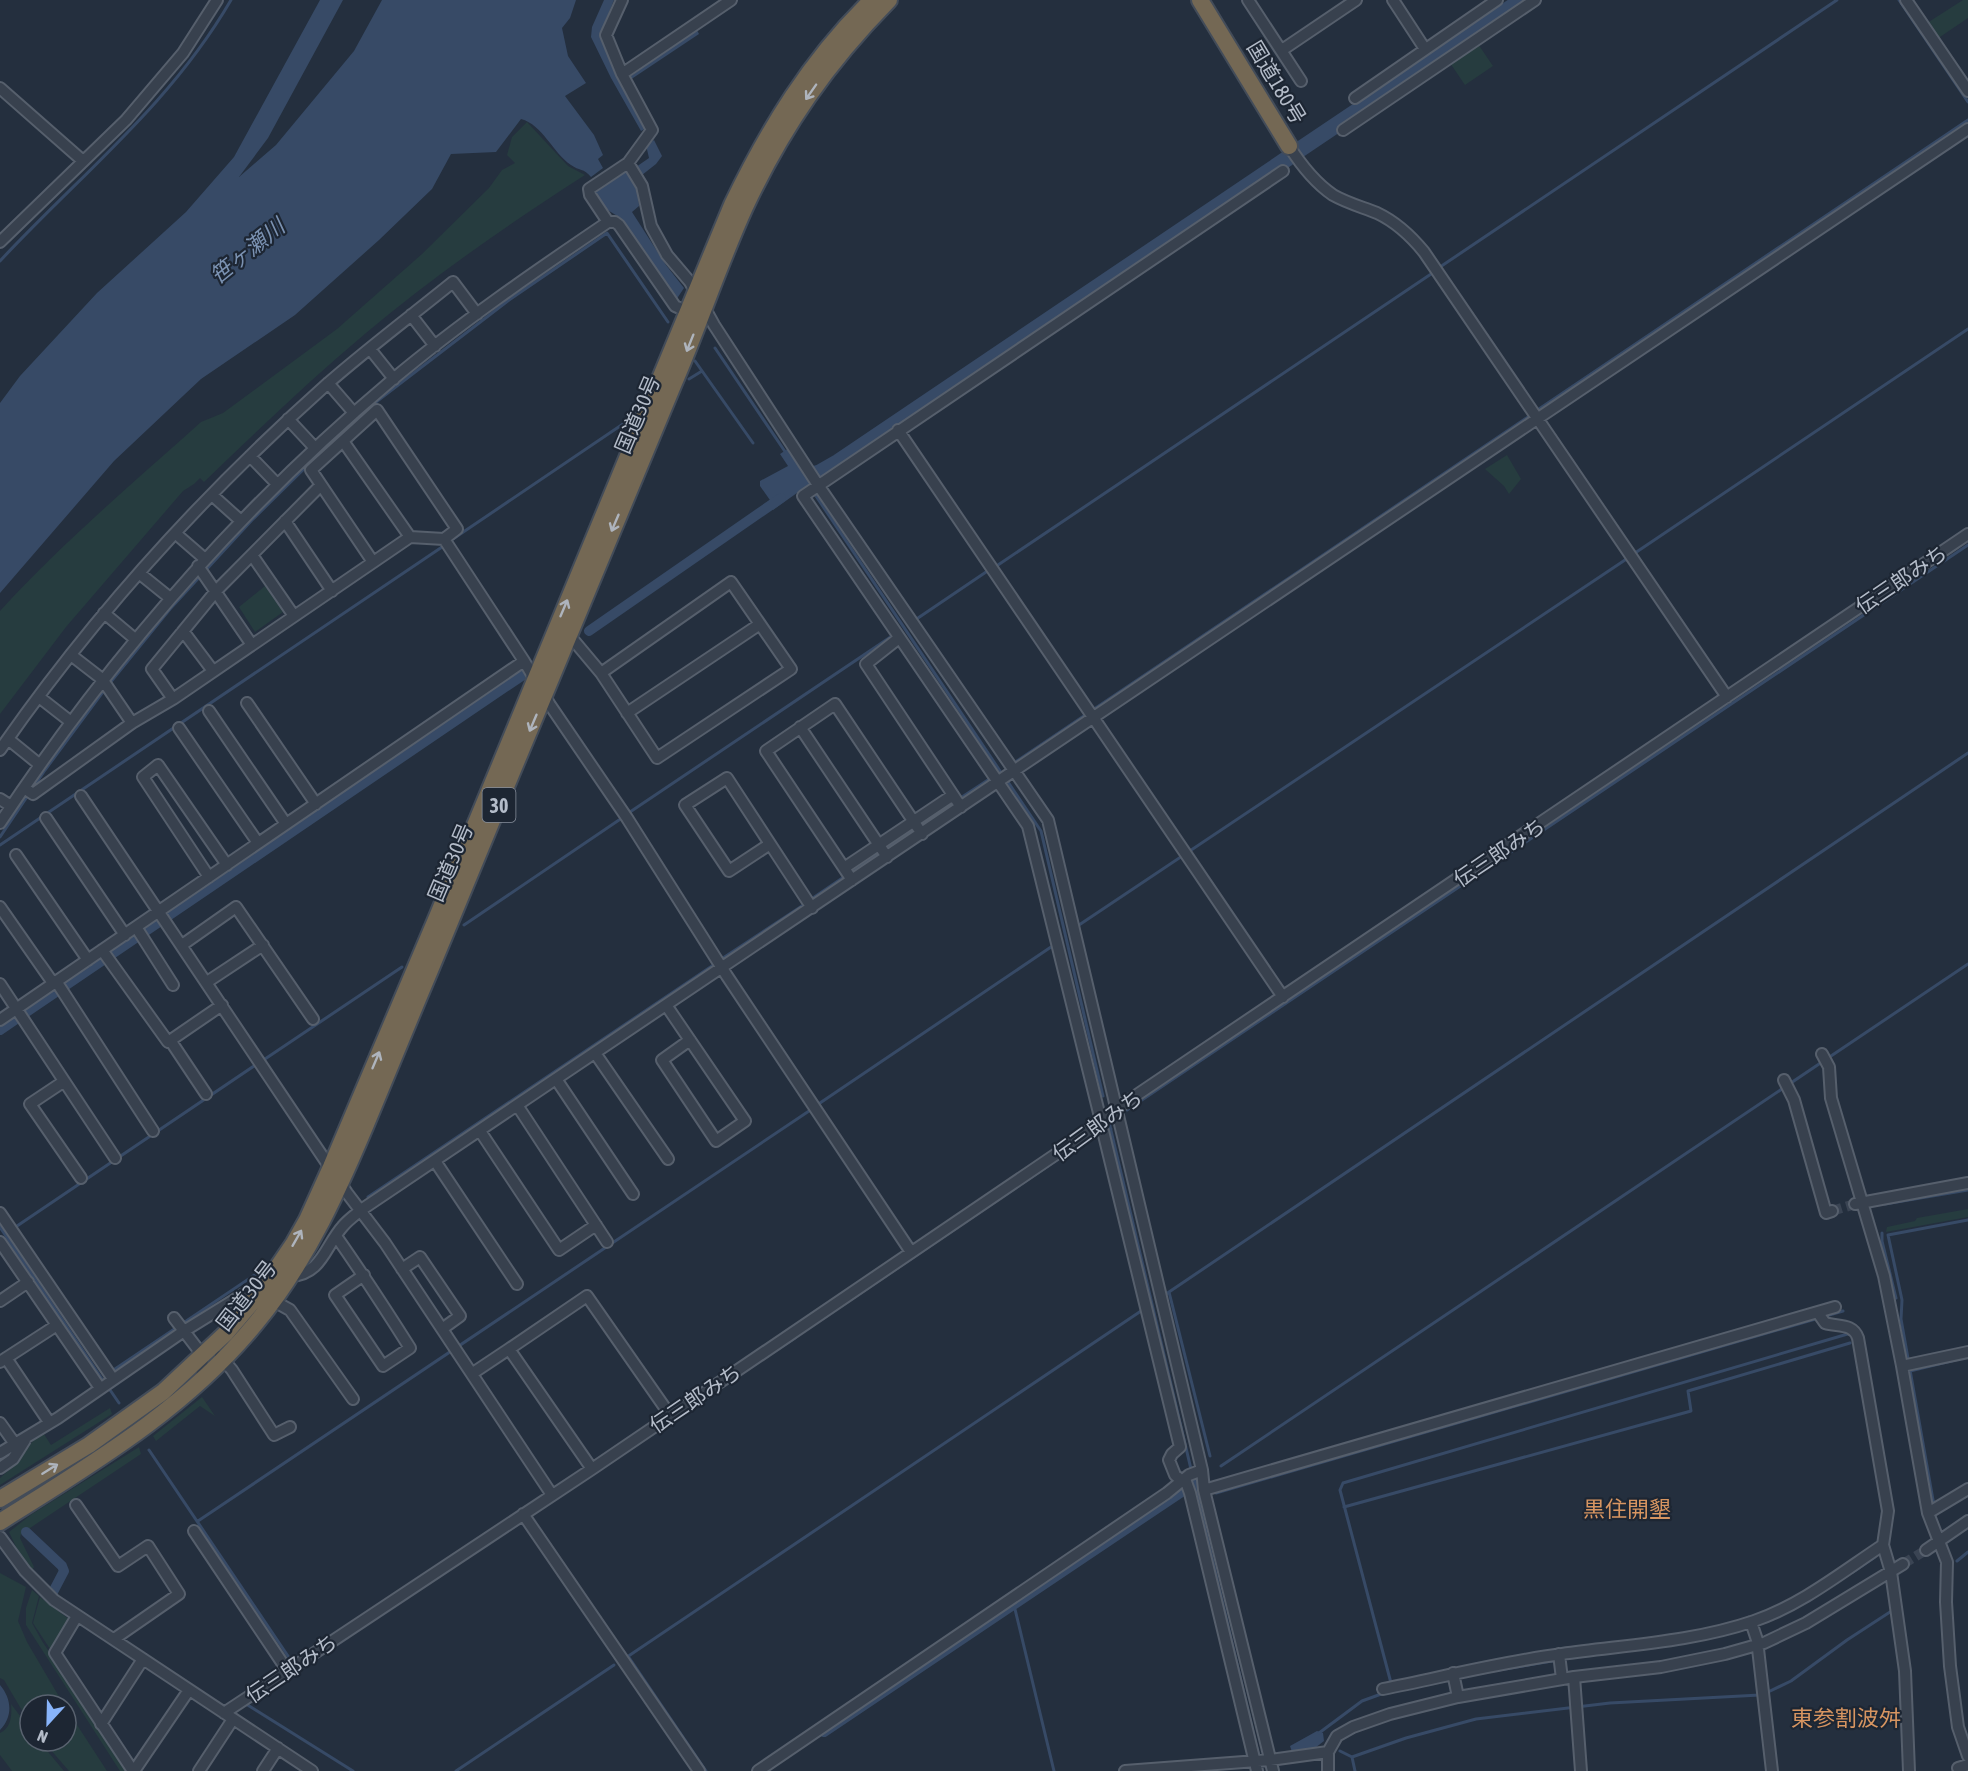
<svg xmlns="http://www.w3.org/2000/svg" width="1968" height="1771" viewBox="0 0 1968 1771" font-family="'Asap Condensed','Noto Sans JP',sans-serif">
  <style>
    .green { fill: #263c3f }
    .water { fill: #374a66 }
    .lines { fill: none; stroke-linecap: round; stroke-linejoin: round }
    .stream { stroke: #374a66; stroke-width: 3 }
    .canal { stroke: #374a66; stroke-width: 10 }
    .river { stroke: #374a66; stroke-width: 16 }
    .minor-tunnel { stroke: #3a4453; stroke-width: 10; stroke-dasharray: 10 5; stroke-linecap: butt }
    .minor-casing { stroke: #565f6c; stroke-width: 14 }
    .highway-casing { stroke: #434c59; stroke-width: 20 }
    .minor { stroke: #38414e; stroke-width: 10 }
    .highway { stroke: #746854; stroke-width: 16 }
    .oneway { stroke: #aeb4bd }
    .labels { text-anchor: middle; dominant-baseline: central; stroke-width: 4.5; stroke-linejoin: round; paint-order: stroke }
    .shield { fill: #1d2633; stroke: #878f9c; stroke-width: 1.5 }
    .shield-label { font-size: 20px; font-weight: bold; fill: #b4bcc9 }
    .street-label { font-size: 21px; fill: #b4bcc9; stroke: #1d2633 }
    .water-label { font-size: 22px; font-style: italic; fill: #7b92b2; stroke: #1d2633 }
    .neighbourhood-label { font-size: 22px; fill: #d79561; stroke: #1d2633 }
  </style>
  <rect width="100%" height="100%" fill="#242f3e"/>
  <path class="green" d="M1963,0h5v18l-31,21 -10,-16z
    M1478,44l15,22 -28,19 -15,-22z
    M527,122l41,44 17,9c-76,49 -150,100 -219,158 -56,47 -109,98 -162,149l-4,-4 -6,6 -11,7 -117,136 -66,87v-103c62,-68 133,-128 201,-189l22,-9 114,-84 85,-75 67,-66 13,-18 13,-7 -8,-8 5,-18z
    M1507,455l14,24 -12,15 -5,-8 -19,-17z
    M265,586l18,26 -28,20 -16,-25z
    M1968,1209v8l-82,15 1,-5 28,-6 2,-3z
    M202,1397l13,19 -15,-10 -44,35 -3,-5z
    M110,1408l2,6 -112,71v-7l15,-13 24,-32 3,-2 9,14z
    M139,1447l2,7 -120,80 -1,4 14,29 -2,3 -15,-21 -8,-17 23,-18z
    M0,1573l26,14 -8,34 9,21 37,63h-34v19l-26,-44 -4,-2z
    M32,1590l7,6 -7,27 10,18 86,130h-8l-94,-146v-17z
    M40,1597l30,23 -16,27 -4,2 -17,-26z
    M11,1704l19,25v12h9l25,30h-52l-12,-16v-22c11,-5 12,-17 11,-29z
    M66,1708l41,63h-38l-26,-30h23z"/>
  <path class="water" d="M320,0h23l-75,138 -29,39 37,-32 78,-94 28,-51h194l-6,18 -8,10 6,28 18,27 -21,13 29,39 9,20 -5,4 5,9 -12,9c-7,-9 -12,-6 -20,-12 -19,-13 -28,-40 -50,-46l-25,33 -45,2 -19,35 -53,51 -84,75 -94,64 -87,82 -114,132v-190l20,-27 77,-83 89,-81 48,-55z
    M604,0h10l-14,35 47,93 -6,3 -30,-53 -20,-41 1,-10z
    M697,30l2,4 -69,46 -2,-2z
    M654,140l8,16 -6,8 -14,11 -6,-8 13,-9 -3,-13z
    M617,172l13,1 5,7 -2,2 5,8 1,16 -7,6 34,53 18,23 -8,12 -57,-83 -18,-11 -7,-14z
    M789,448l13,17 -1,4 10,14 -38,27 -4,-5 3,-2 -12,-17v-5l28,-15 -8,-12z
    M0,1685c12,14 13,32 0,45z
    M1317,1731l6,2 1,8 -9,7 -23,4 -2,-6z"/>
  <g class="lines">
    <path class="stream" d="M1899,0l69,102
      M0,261c81,-87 170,-156 231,-261
      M1440,267l397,-267
      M715,348l71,105
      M695,361l58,82
      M689,379l13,-8
      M1536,411l432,-291
      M815,467l13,1
      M814,493l188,281
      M450,541l173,-117
      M1635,553l333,-224
      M995,567l439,-295
      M918,618l71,-48
      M109,684l61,-75 82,-89 62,-61 62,-57 133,-102 98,-67 61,89
      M1017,761l514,-346
      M1006,779l35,52 62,265
      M959,799l32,-21
      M627,814l265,-178
      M0,837l45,-67 60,-81
      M0,845l445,-300
      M810,900l143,-97
      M464,925l155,-105
      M1079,925l549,-367
      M720,960l85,-56
      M1828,1058l140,-94
      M262,1061l140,-94
      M817,1105l234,-158
      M1127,1110l841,-565
      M1109,1122l150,635
      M368,1197l347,-233
      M1885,1204l83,-14
      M17,1226l240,-162
      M0,1227l104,155
      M1882,1233v8l14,57h-2
      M1169,1292l41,164
      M1166,1294l802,-541
      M840,1307l252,-171 19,-7
      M775,1351l20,-13
      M112,1371l150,-101
      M1910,1371l58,-14
      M108,1387l11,16
      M149,1450l143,212
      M1221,1466l601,-404
      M1216,1493l627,-182
      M1344,1507l347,-96 -3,-20 162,-48
      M1936,1507l-3,-7 -32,-181 1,-19 -14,-65 80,-15
      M198,1521l614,-412
      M1957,1561l11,-9
      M1853,1572l22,-15
      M1014,1605l40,166
      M1795,1608l12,-7
      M628,1656l78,115
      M627,1657l514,-346
      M1493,1671l77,-13
      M1391,1683l-51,-193 3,-7 508,-150
      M1766,1693l25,-12 56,-41 43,-28
      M246,1704l107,67
      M1319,1733l43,-32 22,-8
      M1340,1751l12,6 3,14
      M1352,1757l54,-19 70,-19 134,-16 150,-8
      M456,1771l158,-106"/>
    <path class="canal" d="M589,631l192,-133
      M0,1030l523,-355
      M26,1532l36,34 2,5 -11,21
      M824,1732l371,-249"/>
    <path class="river" d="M1299,150l223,-150
      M817,474l21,-12 450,-304"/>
    <path class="minor-tunnel" d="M1832,1211l23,-7
      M1903,1564l23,-14"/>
    <g class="minor-casing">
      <path id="minor" d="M622,0l-16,35 16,39
        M1248,0l53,81
        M1393,0l32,49
        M1906,0l62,91
        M1282,50l74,-50
        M0,88l83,73
        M1355,98l142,-98
        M1343,130l192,-130
        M1289,146c12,19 25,36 44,49 14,8 29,12 44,18 19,9 34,23 47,39l303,445
        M628,163l14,23 9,40 16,29 23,27 24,43 104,160 230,335 154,650 2,20 69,281
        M608,222l-18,-27 -1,-6 39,-26 24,-33 -30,-56 109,-74
        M0,242l126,-122 57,-67 34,-53
        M411,315l24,31
        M370,349l24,30
        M328,383l26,30
        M288,419l27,29
        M898,430l385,567
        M343,441l67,96 34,2 13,-10 -80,-119 -66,60 62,92
        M250,456l27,28
        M212,495l29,26
        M285,521l47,70
        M175,533l30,26
        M444,539l80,122 26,44 77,113 100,158 184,276
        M252,555l42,61
        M198,566l54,79
        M139,573l31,25
        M731,582l60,87 -134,89 -56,-85z
        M104,613l31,26
        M183,631l30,40
        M563,636l12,6 26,31
        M899,638l-33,26 95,143
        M71,655l31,24 30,44
        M39,697l32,25
        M173,699l-21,-30 64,-78 105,-106
        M247,703l69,101
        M209,711l77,113
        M627,713l133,-89
        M800,727l87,130
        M179,728l79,115
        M8,739l32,26
        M0,750c93,-134 204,-256 326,-365 41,-36 85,-69 127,-103l24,32
        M24,788l9,6 99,-71 41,-24 237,-162
        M81,796l266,397 38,50 167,252
        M0,799l11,7
        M46,818l79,117
        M0,823c110,-165 240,-315 392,-443 68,-57 142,-108 216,-158h7l4,3 56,81 16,7
        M770,844l-41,27 -44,-66 42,-27 85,130
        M16,855l72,105
        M844,868l109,-73
        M209,877l-66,-100 15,-12 69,100
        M852,880l-86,-129 69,-47 87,130
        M0,907l53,76
        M136,927l37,58
        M182,945l54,-38 77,112
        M102,950l66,92 54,-37
        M56,981l97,150
        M207,982l56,-37
        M0,984l115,174
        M666,1005l79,116 -29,20 -54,-81 28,-20
        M0,1020l524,-359
        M170,1040l36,54
        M595,1053l73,106
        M1822,1054l7,13 2,31 53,178 18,90 26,147 19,49 -1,40 4,64 8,61 10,29
        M556,1079l77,115
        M1784,1080l10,20 32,113 6,-2
        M63,1082l-33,22 51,74
        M517,1105l90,137
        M1101,1121l-73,-295 -225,-330 480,-325
        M1098,1123l5,8 77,316 -8,7 -3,6 6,15 7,6
        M480,1131l79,119 37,-25
        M435,1161l82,123
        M1855,1204l113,-21
        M0,1213l113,166
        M336,1236c26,37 50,74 74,112l-27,18 -48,-71 29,-20
        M0,1242l100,146
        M402,1269l18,-12 40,59 -18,13
        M291,1276c31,-2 34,-30 52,-50 5,-6 12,-11 18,-16l1607,-1081
        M0,1301l28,-19
        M1818,1313l7,10c13,4 28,0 33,15l30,173 -5,34 8,27 14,99 4,100
        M174,1318l29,38 -2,26
        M220,1356l12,14 42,65 16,-8
        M6,1358l43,64
        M0,1362l57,-37
        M1902,1366l66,-14
        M473,1373l36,-24
        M0,1423l15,21
        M0,1453l58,-35 126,-87 68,-42 38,21 63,89
        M0,1468l13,-9 12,-19
        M592,1469l-83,-120 78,-53 83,119
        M1185,1479l5,14 67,278
        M1204,1490l631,-183
        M76,1505l42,61 30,-20 31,48 -65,45
        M1928,1513l40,-24
        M523,1514l176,257
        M194,1531l93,139
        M0,1537l25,34 29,29 258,171
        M1926,1550l42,-29
        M77,1616l-22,37 78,118
        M1751,1622l6,18 15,131
        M1559,1654l3,25
        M1453,1673l5,24
        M1574,1677l7,94
        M1383,1689c60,-12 118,-27 179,-35 63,-9 131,-12 192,-33 47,-16 88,-49 129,-76
        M224,1713l368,-244 482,-327 42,-33 852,-575
        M101,1724l42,-65
        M1328,1752v19
        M1958,1768l10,-3
        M134,1771l55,-81
        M199,1771l34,-52
        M263,1771l15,-23
        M758,1771l409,-278 22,-18 13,-5
        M1125,1771l145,-11 58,-8 9,-16 16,-9 37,-13 68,-17 116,-20 87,-10 64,-13 39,-11 42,-20 97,-59"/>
    </g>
    <g class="highway-casing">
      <path id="highway" d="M1200,0l89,146
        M0,1499l89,-54 74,-53 62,-58 35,-41 34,-50 13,-23 24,-53 104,-245 297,-717c36,-75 79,-146 140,-205
        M0,1522c92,-58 186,-113 256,-199 52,-63 85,-138 116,-213 20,-48 39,-95 59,-142 81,-195 161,-391 243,-585 25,-58 45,-119 71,-176 38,-81 82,-144 144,-207"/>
    </g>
    <use href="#minor" class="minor"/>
    <use href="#highway" class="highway"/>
  </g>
  <defs><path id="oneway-shaft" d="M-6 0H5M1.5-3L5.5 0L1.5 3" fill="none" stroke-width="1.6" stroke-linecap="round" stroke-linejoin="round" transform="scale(1.5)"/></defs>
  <g class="oneway">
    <use href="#oneway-shaft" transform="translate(811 92) rotate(125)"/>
    <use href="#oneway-shaft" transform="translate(690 343) rotate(112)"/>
    <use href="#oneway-shaft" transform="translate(615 523) rotate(113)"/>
    <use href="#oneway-shaft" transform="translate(564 608) rotate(-67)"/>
    <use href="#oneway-shaft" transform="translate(533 723) rotate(113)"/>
    <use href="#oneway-shaft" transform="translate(376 1060) rotate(-67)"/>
    <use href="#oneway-shaft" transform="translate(297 1238) rotate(-60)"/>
    <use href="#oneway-shaft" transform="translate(50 1469) rotate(-32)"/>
  </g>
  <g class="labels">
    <rect class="shield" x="482.5" y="788" width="33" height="34" rx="4.5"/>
    <g class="shield-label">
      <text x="499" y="805">30</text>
    </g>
    <g class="street-label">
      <text transform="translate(1277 82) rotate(59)">国道180号</text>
      <text transform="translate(637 414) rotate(-67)">国道30号</text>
      <text transform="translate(1901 579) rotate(-34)">伝三郎みち</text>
      <text transform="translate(1499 852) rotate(-34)">伝三郎みち</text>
      <text transform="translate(450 862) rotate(-67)">国道30号</text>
      <text transform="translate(1097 1125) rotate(-36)">伝三郎みち</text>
      <text transform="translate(246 1295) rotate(-52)">国道30号</text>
      <text transform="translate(695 1398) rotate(-34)">伝三郎みち</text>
      <text transform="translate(291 1668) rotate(-34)">伝三郎みち</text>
    </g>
    <g class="water-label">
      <text transform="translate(247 251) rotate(-39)">笹ヶ瀬川</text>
    </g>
    <g class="neighbourhood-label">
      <text x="1627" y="1509">黒住開墾</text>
      <text x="1846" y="1718">東参割波舛</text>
    </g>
  </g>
  <g transform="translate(48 1723) rotate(202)"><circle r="28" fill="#1d2633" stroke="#59626f" stroke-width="1.5"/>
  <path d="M0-4.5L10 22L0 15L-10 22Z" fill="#88b4fa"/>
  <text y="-9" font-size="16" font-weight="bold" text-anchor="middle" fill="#b4bcc9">N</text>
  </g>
</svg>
